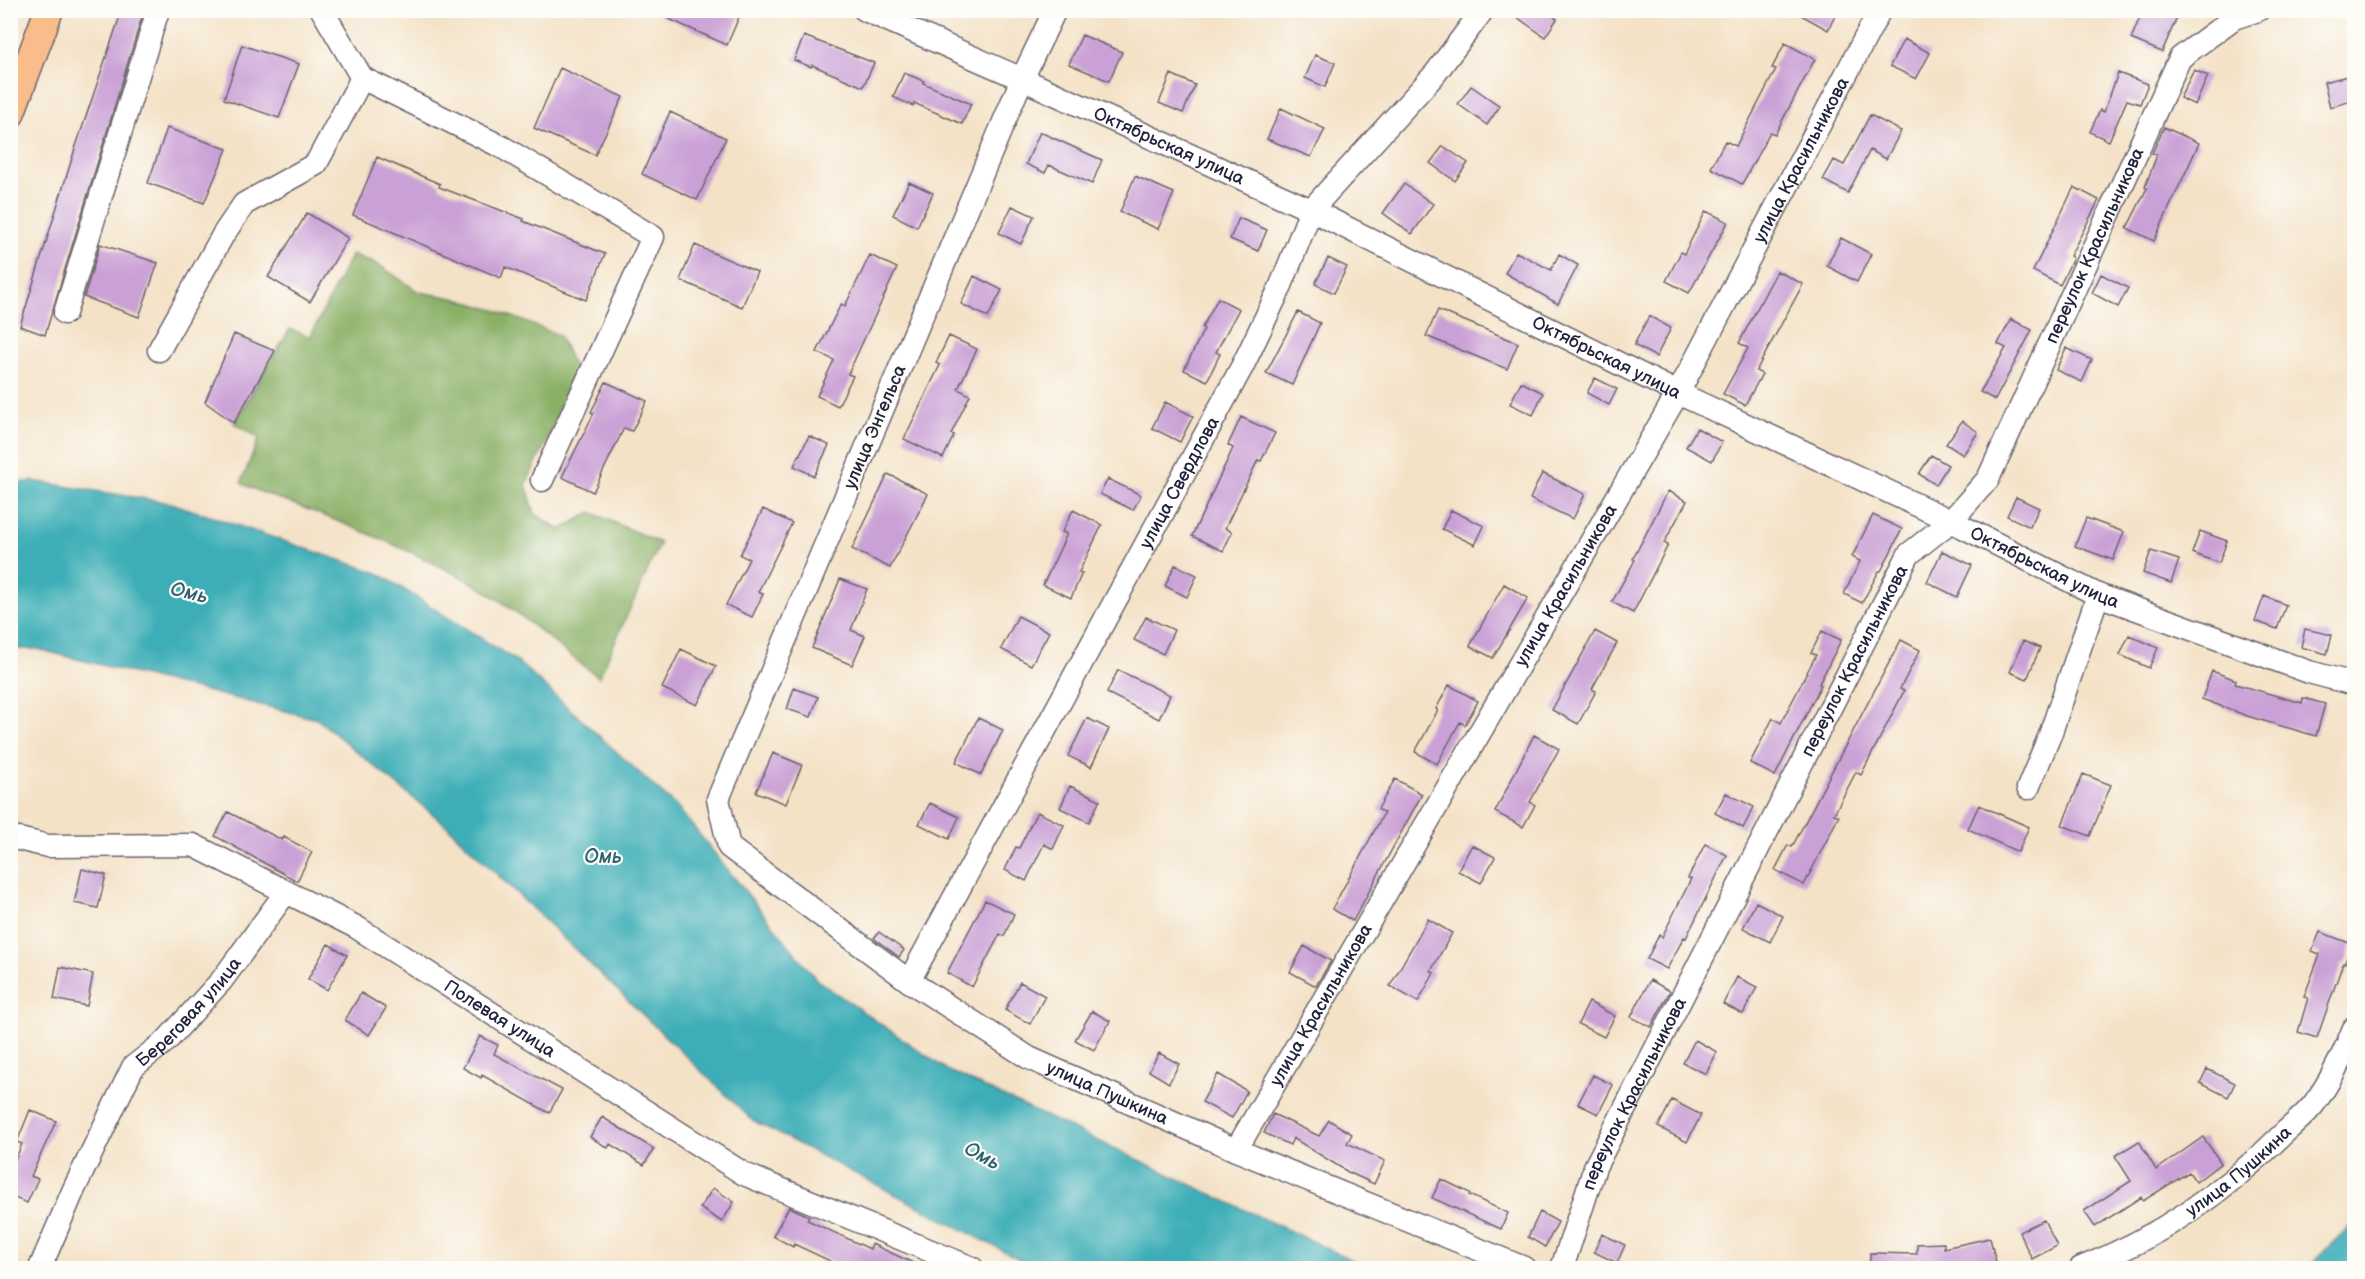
<svg xmlns="http://www.w3.org/2000/svg" width="2365" height="1279" viewBox="0 0 2365 1279" font-family="'Balsamiq Sans',sans-serif">
  <style>
    .forest { fill: #8ab066; stroke: #566950; stroke-width: 1.5 }
    .water { fill: #3daeb7; stroke: #306879; stroke-width: 1.5 }
    .building { fill: #caa1d6 }
    .lines { fill: none; stroke-linecap: round; stroke-linejoin: round }
    .minor-casing { stroke: #6c656c; stroke-width: 25 }
    .major-casing { stroke: #6c656c; stroke-width: 31 }
    .minor { stroke: #fff; stroke-width: 22 }
    .major { stroke: #fabc8b; stroke-width: 28 }
    .labels { text-anchor: middle; dominant-baseline: central; stroke-width: 4.5; stroke-linejoin: round; paint-order: stroke }
    .street-label { font-size: 18px; fill: #22223b; stroke: #fdfcf7 }
    .water-label { font-size: 20px; font-style: italic; fill: #2e6173; stroke: #fdfcf7 }
  </style>
  <rect width="100%" height="100%" fill="#fdfcf7"/>
  <filter id="ink" filterUnits="userSpaceOnUse"><feTurbulence type="fractalNoise" baseFrequency=".0167" numOctaves="2"/><feDisplacementMap in="SourceGraphic" scale="12" xChannelSelector="R" yChannelSelector="G"/><feConvolveMatrix kernelMatrix="1 2 1 2 8 2 1 2 1" color-interpolation-filters="sRGB"/></filter>
  <filter id="wash" filterUnits="userSpaceOnUse"><feTurbulence type="fractalNoise" baseFrequency=".008" numOctaves="4" result="noise"/><feDisplacementMap in="SourceGraphic" scale="24" xChannelSelector="R" yChannelSelector="G"/><feGaussianBlur stdDeviation="1.35" result="paint"/><feColorMatrix in="noise" values="0 0 0 0 0 0 0 0 0 0 0 0 0 0 0 0 0 1.4 0 .05"/><feComposite in="paint" operator="in"/></filter>
  <g filter="url(#wash)">
    <rect width="100%" height="100%" fill="#f4e2c7"/>
    <path class="forest" d="M352,254l30,13 37,25 35,6 41,12 64,25 16,35 -12,26 -13,39 -24,49 9,30 26,16 30,-18 69,31 -61,134c-45,-31 -83,-71 -132,-97 -51,-27 -105,-50 -158,-70 -23,-9 -46,-16 -68,-27l18,-45 -25,-15 56,-94 20,8z"/>
    <path class="water" d="M33,481l138,22 207,70 139,88 161,147 139,172 132,91 420,197h-333l-284,-148 -305,-294 -130,-107 -280,-70h-26v-165z
      M2354,1222v46h-47z"/>
    <g id="blocks">
      <path class="building" d="M122,10h22l-99,325 -25,-9 54,-174z
        M649,10h93l-15,35z
        M1507,10h38l12,9 -12,18z
        M1792,10h46l-10,20z
        M2143,10h19l15,7 -15,35 -31,-13z
        M1082,35l40,17 -13,29 -40,-17z
        M804,36l70,27 -11,24 -51,-22 -1,2 -17,-7z
        M1904,39l26,14 -14,26 -26,-13z
        M1785,43l30,16 -40,75 -5,-2 -28,52 -31,-16 14,-27 11,5 40,-77 -4,-1z
        M242,45l57,19 -20,54 -55,-19z
        M1315,55l20,8 -10,24 -20,-9z
        M560,68l63,29 -28,58 -61,-27z
        M2194,70l14,6 -13,29 -15,-7z
        M904,73l20,8 -1,2 48,21 -9,20 -48,-21 -1,3 -20,-9z
        M2118,73l30,11 -8,20 -13,-4 -18,41 -19,-9 10,-22 4,2z
        M1171,74l24,11 -12,28 -24,-10z
        M2355,74v26l-25,7 -6,-25z
        M1471,86l29,20 -13,19 -29,-21z
        M1281,108l44,21 -14,28 -44,-18z
        M670,112l56,26 -29,62 -55,-26z
        M1870,115l31,16 -15,28 -16,-9 -22,43 -25,-13 11,-20 10,5z
        M2164,127l35,16 -45,98 -27,-13 20,-40 -2,-1 12,-32 -5,-2z
        M167,128l60,21 -23,54 -56,-20z
        M1040,132l62,28 -10,24 -43,-19 -4,8 -19,-9z
        M1443,146l25,17 -13,18 -25,-18z
        M377,157l63,27 -1,3 85,32 -1,2 82,33 -19,46 -81,-33 -4,11 -148,-63z
        M1135,176l39,17 -16,36 -38,-17z
        M909,182l24,11 -16,34 -24,-12z
        M1404,184l29,20 -21,30 -29,-21z
        M2074,187l25,13 -29,56 3,2 -13,27 -27,-14z
        M1012,206l22,10 -13,28 -22,-11z
        M1706,211l22,11 -39,71 -23,-12 15,-29 3,2z
        M307,213l41,25 -38,64 -42,-25z
        M1239,218l28,12 -9,21 -28,-12z
        M1841,238l30,16 -14,28 -30,-16z
        M100,244l58,19 -19,54 -55,-20z
        M695,245l62,27 -15,35 -62,-27z
        M1516,252l35,18 8,-16 19,11 -20,39 -53,-31z
        M870,255l27,13 -49,106 5,2 -15,30 -21,-10 17,-36 -17,-8 24,-48 4,2z
        M1328,258l19,9 -13,26 -19,-9z
        M1777,271l26,13 -47,87 6,3 -17,31 -22,-11 25,-46 -9,-5z
        M2101,274l27,14 -10,19 -26,-14z
        M974,276l28,14 -14,27 -27,-13z
        M1218,298l21,11 -23,43 4,2 -13,27 -23,-11 20,-41 -2,-1z
        M1438,310l80,33 -11,26 -81,-33z
        M1298,312l22,11 -28,62 -26,-12z
        M1649,316l22,12 -15,29 -22,-12z
        M2011,319l21,11 -37,70 -15,-8 26,-44 -8,-4z
        M234,334l41,17 -41,72 -29,-21z
        M949,336l28,13 -19,40 12,6 -19,39 3,1 -11,23 -39,-19 36,-74 -4,-2z
        M2066,348l26,12 -10,22 -26,-12z
        M1595,378l22,11 -8,16 -22,-12z
        M606,382l41,19 -15,30 -8,-3 -31,64 -31,-15 32,-64 -3,-1z
        M1521,382l22,11 -10,22 -23,-11z
        M1165,402l28,14 -13,26 -28,-14z
        M1241,417l34,16 -14,28 -3,-1 -33,68 7,4 -9,19 -31,-15 41,-88 -5,-3z
        M1962,421l16,11 -15,23 -17,-11z
        M1697,428l25,14 -10,19 -26,-14z
        M809,436l20,9 -15,31 -20,-10z
        M1931,455l17,10 -12,20 -17,-11z
        M1542,473l43,21 -12,25 -43,-20z
        M888,474l40,20 -38,74 -38,-19z
        M1108,479l33,16 -8,15 -33,-16z
        M1668,491l19,10 -23,42 4,2 -35,68 -21,-11 23,-42 -2,-1z
        M2016,497l23,11 -9,19 -23,-11z
        M763,509l29,14 -34,69 5,2 -11,23 -26,-12 23,-46 -9,-4z
        M1073,510l29,15 -23,47 3,1 -11,25 -28,-13 24,-51 -5,-2z
        M1451,510l33,16 -9,19 -33,-16z
        M1873,515l29,14 -21,42h-2l-17,32 -18,-9 16,-33 -8,-4z
        M2086,518l38,14 -11,28 -38,-14z
        M2200,531l27,10 -8,22 -27,-10z
        M1942,551l30,14 -15,32 -30,-15z
        M2151,551l28,9 -8,23 -28,-10z
        M1175,565l22,10 -10,22 -22,-11z
        M840,579l27,10 -16,41 14,6 -13,29 -40,-17z
        M1504,584l24,14 -35,60 -23,-12z
        M2264,596l22,9 -9,24 -22,-8z
        M1018,616l31,16 -18,33 -30,-16z
        M1146,617l28,13 -11,24 -29,-14z
        M2305,629l27,6 -5,19 -26,-7z
        M1595,631l22,12 -25,46 4,2 -18,33 -26,-14z
        M1822,631l19,9 -22,44 2,1 -46,91 -25,-13 23,-45 8,5 35,-68 -5,-2z
        M2129,635l29,13 -9,20 -29,-13z
        M1901,640l19,10 -20,39 4,2 -43,84 -5,-3 -22,42 5,2 -35,69 -29,-15 13,-25 4,2z
        M2023,641l17,7 -13,31 -17,-7z
        M681,649l35,17 -19,39 -35,-17z
        M1118,670l52,25 -11,24 -52,-26z
        M2212,671l24,9 -1,4 67,19 1,-5 22,6 -9,32 -69,-20 -45,-17z
        M1449,685l29,16 -13,24 -5,-3 -23,42 -22,-12 23,-42 -2,-1z
        M794,688l24,9 -7,20 -24,-8z
        M978,718l25,12 -22,45 -25,-13z
        M1087,718l22,11 -18,38 -23,-11z
        M1534,735l25,14 -29,53 5,3 -12,22 -28,-15z
        M773,753l29,12 -16,39 -30,-12z
        M2083,774l28,11 -21,51 -28,-11z
        M1395,779l27,15 -69,127 -21,-12 52,-96 -6,-4z
        M1070,786l30,14 -11,22 -29,-14z
        M1726,793l28,14 -11,21 -28,-15z
        M930,803l29,14 -10,22 -30,-15z
        M1979,805l50,22 -11,25 -50,-23z
        M228,812l54,28 2,-3 28,15 -15,29 -82,-45z
        M1037,812l27,13 -11,24 -9,-5 -18,37 -21,-11 11,-23 3,1z
        M1705,844l22,11 -41,83 -2,-1 -17,32 -20,-10 12,-24 3,2 29,-58 -3,-1z
        M1472,845l23,12 -14,26 -23,-12z
        M82,869l24,6 -8,33 -24,-5z
        M985,900l29,14 -10,22 -4,-2 -28,53 -25,-14z
        M1756,902l27,14 -13,26 -27,-14z
        M1428,919l24,14 -21,38 3,2 -16,29 -28,-16z
        M879,932l25,18 -5,7 -25,-19z
        M2320,932l32,12 -7,19h-2l-26,75 -19,-6 10,-34 -4,-1 16,-43 -8,-3z
        M328,944l19,11 -20,35 -19,-11z
        M1304,946l27,15 -15,25 -26,-14z
        M60,967l33,7 -6,32 -33,-7z
        M1737,977l20,10 -14,27 -20,-10z
        M1650,980l20,11 -19,36 -20,-10z
        M1020,982l25,14 -15,28 -25,-14z
        M361,993l25,15 -17,27 -24,-15z
        M1589,1002l26,14 -11,21 -26,-13z
        M1092,1011l18,10 -16,29 -19,-10z
        M480,1036l18,9 -4,9 68,36 -13,23 -67,-38 -1,3 -18,-10z
        M1695,1040l22,12 -11,22 -23,-11z
        M1159,1053l20,11 -10,19 -20,-12z
        M2207,1069l28,14 -7,14 -28,-14z
        M1218,1074l29,17 -15,27 -30,-16z
        M1593,1075l20,10 -15,29 -20,-10z
        M1672,1100l29,15 -14,27 -29,-15z
        M30,1110l26,11 -25,55 7,3 -11,24 -17,-7v-24l12,-28 -5,-2z
        M1273,1114l46,22 10,-16 23,14 -5,9 38,18 -11,23 -26,-12 -55,-34 -3,7 -26,-12z
        M602,1117l52,32 -10,16 -34,-21 -2,4 -18,-11z
        M2203,1137l18,26 -25,19 -7,-10 -46,29 -2,-4 -46,30 -11,-16 47,-30 -16,-25 24,-15 17,29z
        M1441,1179l29,14 -1,2 39,18 -7,16 -69,-31z
        M713,1188l21,14 -12,20 -22,-14z
        M789,1207l20,9 -2,4 63,29 2,-5 54,25h-79l-53,-25 -1,3 -20,-11z
        M1540,1212l18,10 -13,25 -17,-10z
        M2044,1220l13,26 -25,13 -13,-27z
        M1602,1234l23,11 -8,18 -23,-11z
        M1990,1238l7,28 -9,3h-118v-16l47,1v-10l27,-1v5z"/>
    </g>
  </g>
  <g filter="url(#ink)">
    <use href="#blocks" fill-opacity="0" stroke="#6c656c" stroke-width="1.5"/>
    <g class="lines">
      <g class="minor-casing">
        <g id="minor">
          <path d="M322,10l40,68 140,69 151,90 -111,243"/>
          <path id="s1" d="M865,10l157,69 289,131 367,183 273,128 147,74 211,77 45,12"/>
          <path id="s2" d="M1055,10l-33,69 -304,720 11,48 180,134 120,77 207,92 288,118"/>
          <path d="M65,313l93,-303"/>
          <path d="M159,350l64,-115 21,-31 72,-40 46,-86"/>
          <path d="M2028,788l22,-53 48,-140"/>
          <path id="s3" d="M10,837l38,9 145,-1 163,82 388,247 228,94"/>
          <path id="s4" d="M909,981l334,-616 37,-77 31,-78 124,-136 48,-64"/>
          <path id="s5" d="M1236,1150l442,-757 202,-383"/>
          <path id="s6" d="M40,1268l34,-79 59,-122 33,-26 56,-61 64,-88"/>
          <path id="s7" d="M1562,1268l33,-101 314,-613 42,-33 37,-42 192,-421 54,-40 24,-8"/>
          <path id="s8" d="M2081,1268c77,-30 145,-77 203,-135 11,-10 24,-20 32,-32 16,-22 28,-48 38,-73"/>
        </g>
      </g>
      <g class="major-casing">
        <path id="major" d="M10,114l39,-104"/>
      </g>
      <use href="#minor" class="minor"/>
      <use href="#major" class="major"/>
    </g>
  </g>
  <g class="labels">
    <g class="street-label">
      <text stroke="none"><textPath href="#s1" startOffset="333">Октябрьская улица</textPath></text>
      <text stroke="none"><textPath href="#s5" startOffset="1140">улица Красильникова</textPath></text>
      <text stroke="none"><textPath href="#s7" startOffset="1161">переулок Красильникова</textPath></text>
      <text stroke="none"><textPath href="#s1" startOffset="819">Октябрьская улица</textPath></text>
      <text transform="translate(875 427) rotate(-67)">улица Энгельса</text>
      <text stroke="none"><textPath href="#s4" startOffset="567">улица Свердлова</textPath></text>
      <text stroke="none"><textPath href="#s1" startOffset="1305">Октябрьская улица</textPath></text>
      <text stroke="none"><textPath href="#s5" startOffset="654">улица Красильникова</textPath></text>
      <text stroke="none"><textPath href="#s7" startOffset="675">переулок Красильникова</textPath></text>
      <text stroke="none"><textPath href="#s5" startOffset="168">улица Красильникова</textPath></text>
      <text stroke="none"><textPath href="#s6" startOffset="300">Береговая улица</textPath></text>
      <text stroke="none"><textPath href="#s3" startOffset="537">Полевая улица</textPath></text>
      <text stroke="none"><textPath href="#s2" startOffset="1360">улица Пушкина</textPath></text>
      <text stroke="none"><textPath href="#s7" startOffset="189">переулок Красильникова</textPath></text>
      <text stroke="none"><textPath href="#s8" startOffset="186">улица Пушкина</textPath></text>
    </g>
    <g class="water-label">
      <text transform="translate(189 593) rotate(14)">Омь</text>
      <text x="603" y="857">Омь</text>
      <text transform="translate(982 1156) rotate(29)">Омь</text>
    </g>
  </g>
  <rect width="2365" height="1279" fill="none" stroke="#fdfcf7" stroke-width="36"/>
</svg>
